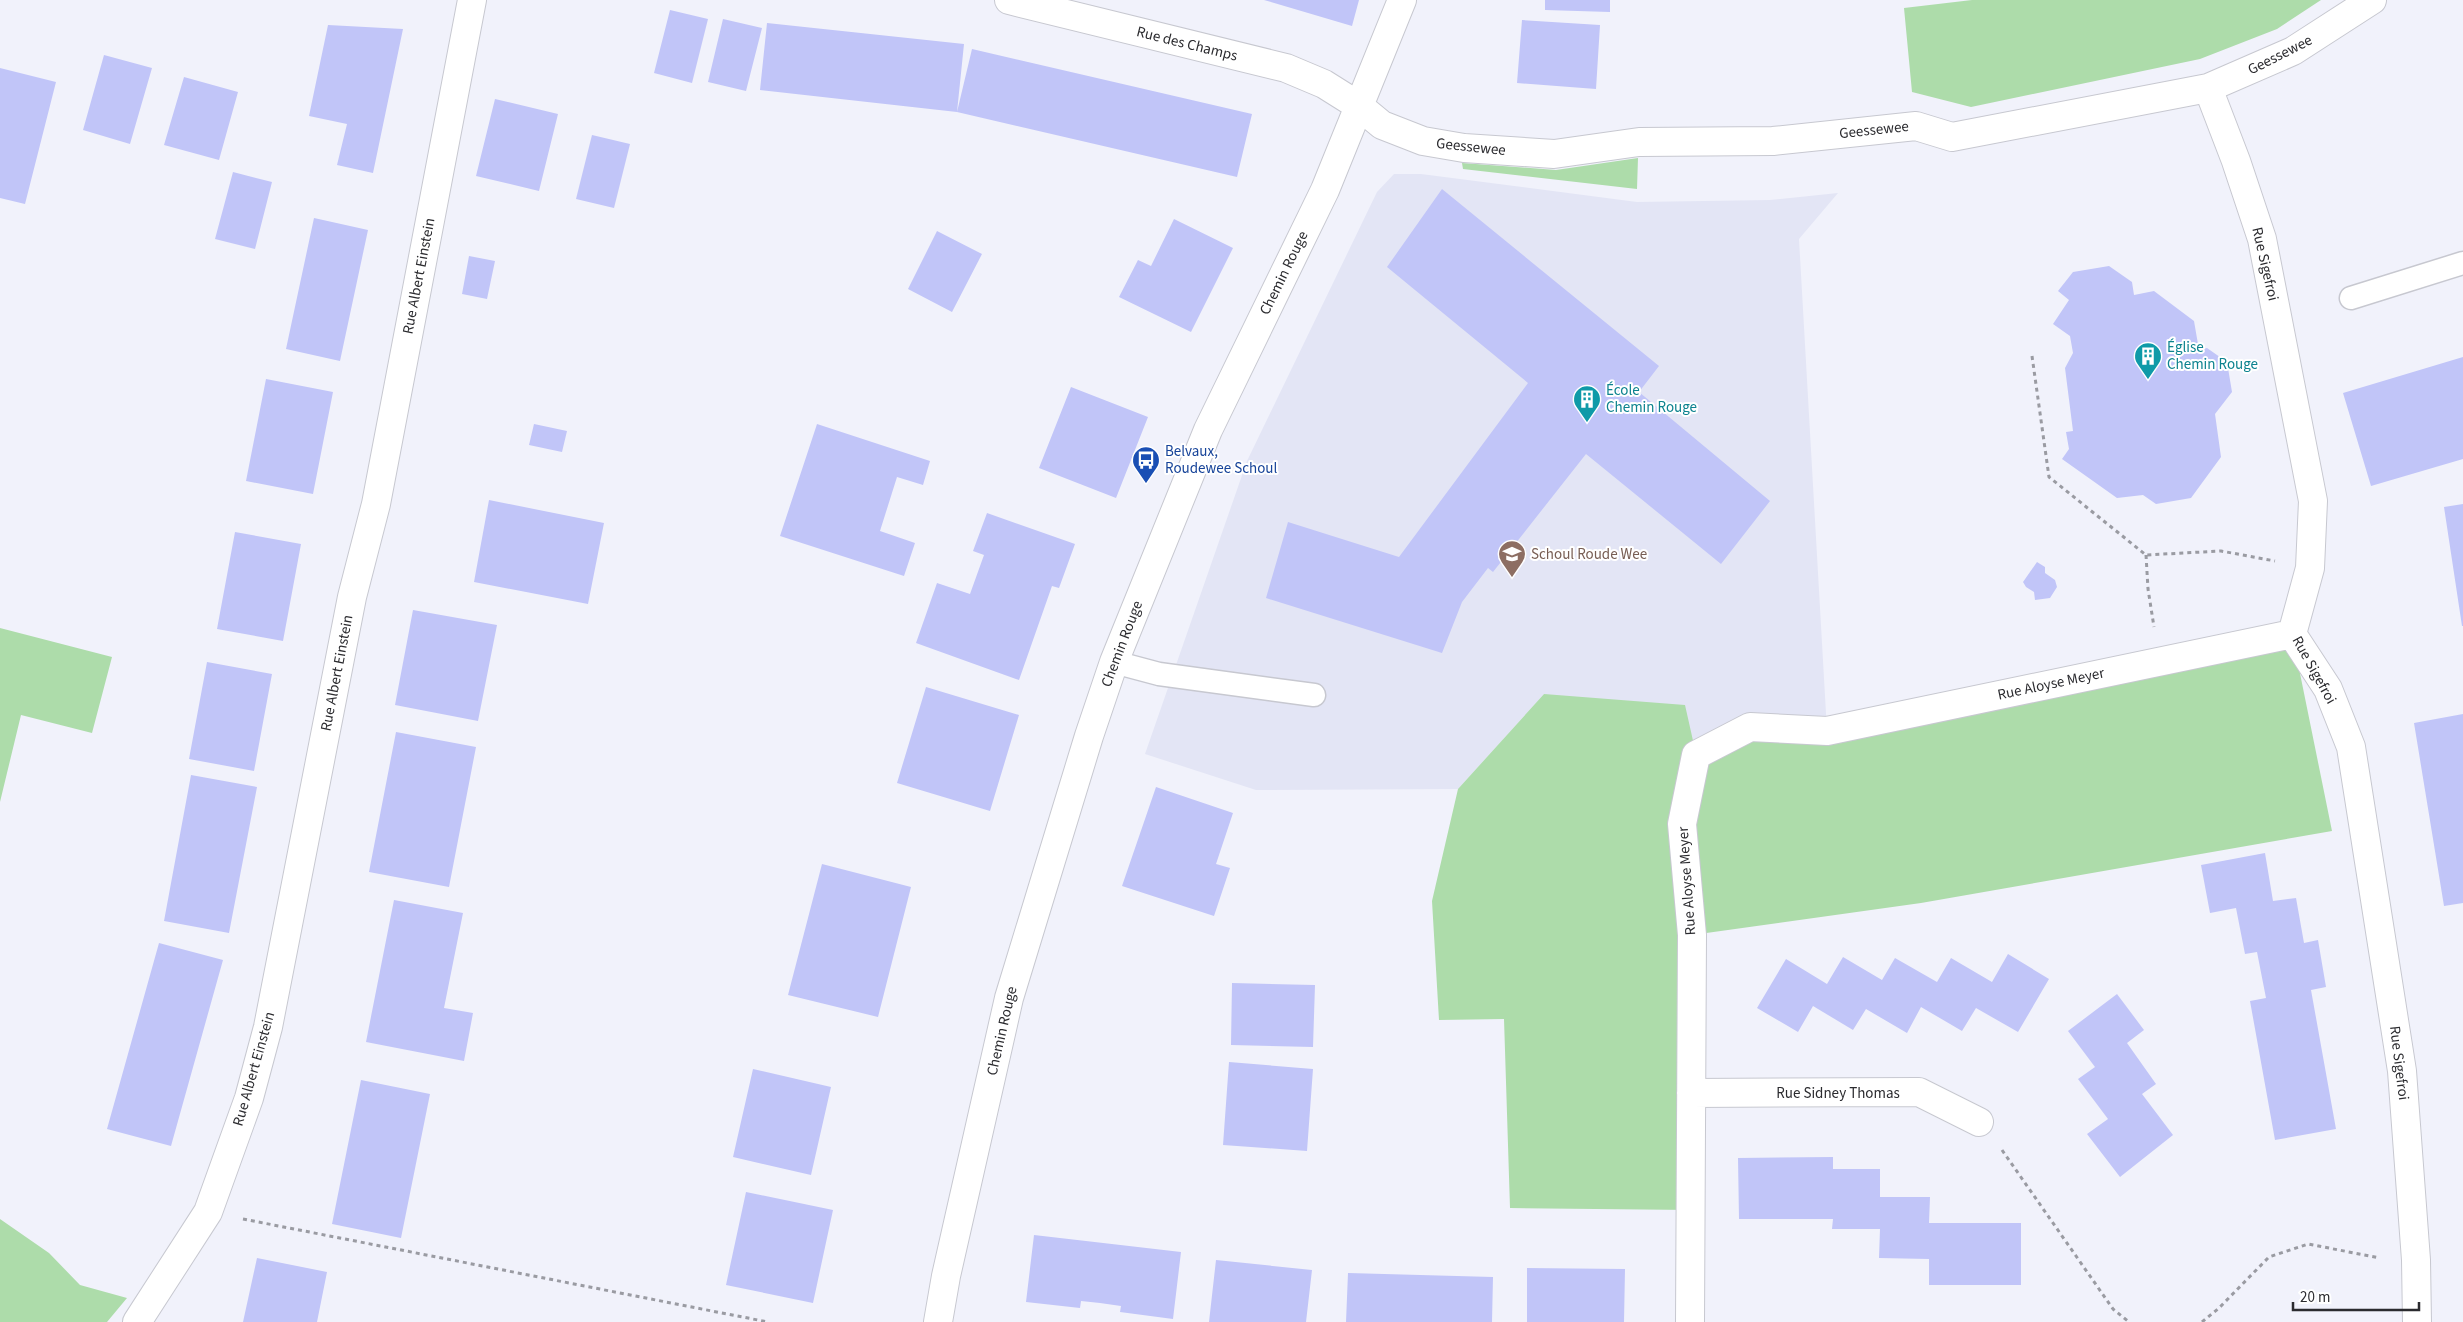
<svg xmlns="http://www.w3.org/2000/svg" width="2463" height="1322" viewBox="0 0 2463 1322" font-family="'Source Sans 3',sans-serif">
  <style>
    .built { fill: #e3e5f5 }
    .green { fill: #addcaa }
    .building { fill: #c1c5f8 }
    .lines { fill: none; stroke-linecap: round; stroke-linejoin: round }
    .lane-casing { stroke: #c7c8d0; stroke-width: 25 }
    .street-casing { stroke: #c7c8d0; stroke-width: 30 }
    .path { stroke: #9a9ba2; stroke-width: 3; stroke-dasharray: 4 4; stroke-linecap: butt }
    .lane { stroke: #fff; stroke-width: 22 }
    .street { stroke: #fff; stroke-width: 28 }
    .labels { text-anchor: middle; dominant-baseline: central; stroke-width: 4; stroke-linejoin: round; paint-order: stroke }
    .street-label { font-size: 15px; fill: #2b2b2f; stroke: #fff }
    .culture-label { font-size: 15px; fill: #0d838f; stroke: #fff; text-anchor: start }
    .transit-label { font-size: 15px; fill: #164399; stroke: #fff; text-anchor: start }
    .education-label { font-size: 15px; fill: #785e54; stroke: #fff; text-anchor: start }
  </style>
  <rect width="100%" height="100%" fill="#f1f2fb"/>
  <path class="built" d="M1394,174h27l216,28 133,-2 68,-7 -39,46 28,492 -131,24 -152,-61 -86,95 -202,1 -111,-36 102,-293 130,-269z"/>
  <path class="green" d="M1972,0h349l-44,29 -77,30 -229,48 -59,-15 -8,-84z
    M1638,158l-1,31 -174,-20 -1,-6 94,7z
    M0,628l112,29 -20,76 -71,-18 -21,87z
    M2292,634l40,197 -411,72 -229,32 -1,275 -181,-2 -6,-189 -65,1 -7,-119 26,-112 86,-95 141,11 11,49 54,-27 77,4z
    M0,1219l49,34 31,32 47,13 -20,24h-107z"/>
  <path class="building" d="M1264,0h95l-7,26z
    M1545,0h65v12l-65,-2z
    M670,10l38,9 -16,64 -38,-10z
    M723,19l39,9 -16,63 -38,-9z
    M1522,20l78,5 -4,64 -79,-6z
    M767,23l197,21 -7,68 -197,-22z
    M328,25l75,4 -30,144 -36,-8 10,-41 -38,-8z
    M972,49l280,65 -15,63 -280,-65z
    M104,55l48,13 -22,76 -47,-14z
    M0,68l56,14 -31,122 -25,-6z
    M184,77l54,15 -19,68 -55,-15z
    M495,99l63,15 -19,77 -63,-15z
    M592,135l38,9 -16,64 -38,-9z
    M233,172l39,10 -17,67 -40,-10z
    M1442,189l217,177 -20,26 131,109 -49,63 -135,-110 -93,118 -5,-4 -26,34 -20,51 -176,-55 22,-76 111,35 129,-174 -141,-116z
    M314,218l54,12 -28,131 -54,-12z
    M1174,219l59,29 -42,84 -72,-35 19,-37 13,6z
    M937,231l45,23 -30,58 -44,-23z
    M469,256l26,5 -8,38 -25,-5z
    M2109,266l23,16 2,13 20,-4 40,30 5,29 8,-2 20,14 5,30 -17,22 6,43 -30,41 -35,6 -13,-9 -26,3 -55,-39 7,-10 -3,-17 7,-1 -8,-63 8,-15 -3,-17 -17,-12 16,-24 -11,-9 15,-19z
    M2463,357v102l-92,27 -28,-93z
    M266,379l67,13 -20,102 -67,-13z
    M1071,387l77,30 -32,81 -77,-30z
    M534,424l33,7 -5,21 -33,-7z
    M817,424l113,37 -7,24 -26,-8 -17,54 35,12 -11,33 -124,-40z
    M489,500l115,23 -16,81 -114,-22z
    M2463,504v122h-1l-18,-119z
    M987,513l88,31 -16,44 -7,-2 -33,94 -103,-37 21,-60 33,11 14,-39 -11,-4z
    M235,532l66,12 -18,97 -66,-12z
    M2037,562l8,5v6l10,7 2,7 -7,11 -15,2 -1,-8 -8,-5 -3,-5z
    M413,610l84,15 -19,96 -83,-16z
    M207,662l65,12 -18,97 -65,-12z
    M926,687l93,28 -29,96 -93,-28z
    M2463,714v189l-19,3 -30,-183z
    M396,732l80,15 -27,140 -80,-15z
    M191,775l66,12 -28,146 -65,-12z
    M1156,787l77,26 -17,51 14,4 -16,48 -92,-30z
    M2265,853l8,48 23,-3 8,45 14,-3 8,47 -15,3 25,139 -61,11 -25,-139 16,-3 -9,-46 -12,2 -9,-46 -26,5 -9,-48z
    M822,864l89,23 -33,130 -90,-22z
    M394,900l69,13 -19,95 29,5 -9,48 -98,-19z
    M159,943l64,17 -52,186 -64,-17z
    M2008,954l41,25 -31,53 -42,-24 -14,23 -41,-24 -14,26 -41,-24 -13,21 -40,-24 -15,26 -41,-24 29,-49 41,25 16,-27 39,23 13,-22 42,24 14,-24 41,24z
    M1232,983l83,2 -2,62 -82,-2z
    M2117,994l27,36 -17,13 29,41 -14,10 31,41 -53,42 -33,-43 21,-15 -30,-40 17,-12 -27,-36z
    M1229,1062l84,7 -6,82 -84,-6z
    M753,1069l78,18 -20,88 -78,-18z
    M361,1080l69,14 -29,144 -69,-14z
    M1833,1157v12h47v28h50l-1,26h92v62h-92v-26l-50,-1 1,-29h-48l1,-10h-94l-1,-61z
    M746,1192l87,18 -20,93 -87,-18z
    M1034,1235l147,17 -8,67 -53,-7 1,-6 -21,-3 -19,-2 -1,7 -54,-6z
    M257,1258l70,14 -10,50h-74z
    M1216,1260l96,10 -6,52h-97z
    M1527,1268l98,1 -1,53h-97z
    M1348,1273l145,4 -1,45h-146z"/>
  <g class="lines">
    <g class="lane-casing">
      <path id="lane" d="M2351,298l112,-35
        M1114,662l45,12 155,21"/>
    </g>
    <g class="street-casing">
      <path id="street" d="M1009,0l277,68 38,16 35,22 23,19 41,16 41,7 90,6 85,-12 134,-1 143,-15 36,11 256,-49 85,-37 79,-51
        M2208,88l28,73 26,78 51,262 -3,67 -18,66 36,55 23,58 51,324 14,189 1,62
        M1691,1093l228,-1 60,30
        M137,1322l71,-110 41,-114 19,-71 84,-430 24,-93 96,-504
        M938,1322l8,-46 63,-278 80,-262 25,-74 94,-232 117,-240 77,-190
        M1690,1322l2,-387 -10,-111 14,-69 54,-28 77,4 465,-97"/>
    </g>
    <path class="path" d="M2032,356l17,121 97,78 75,-4 54,10
      M2146,555l2,34 6,38
      M2002,1150l111,159 16,13
      M243,1219l525,103
      M2202,1322l17,-14 50,-51 39,-13 72,14"/>
    <use href="#lane" class="lane"/>
    <use href="#street" class="street"/>
  </g>
  <defs>
    <g id="building-pin" transform="scale(1.4375)"><path d="M0 17L-7.5 6A9.5 9.5 0 1 1 7.5 6Z" fill="#0f9aa8" stroke="#fff"/><path d="M-4-6H4V6H1V3H-1V6H-4ZM-2.5-4.3h1.7v1.8h-1.7ZM.8-4.3h1.7v1.8H.8ZM-2.5-1h1.7V.8h-1.7ZM.8-1h1.7V.8H.8Z" fill="#fff"/></g>
    <g id="bus-pin" transform="scale(1.4375)"><path d="M0 17L-7.5 6A9.5 9.5 0 1 1 7.5 6Z" fill="#1a4fb4" stroke="#fff"/><path d="M-5-6H5V4H4V6H2V4H-2V6H-4V4H-5ZM-3.5-4V0h7V-4ZM-3.5 1.2v1.5H-2V1.2ZM2 1.2v1.5H3.5V1.2Z" fill="#fff"/></g>
    <g id="school-pin" transform="scale(1.4375)"><path d="M0 17L-7.5 6A9.5 9.5 0 1 1 7.5 6Z" fill="#8d6e63" stroke="#fff"/><path d="M0-5L7-2L0 1L-7-2ZM-4 1L0 2.5L4 1V4Q0 6-4 4Z" fill="#fff"/></g>
  </defs>
  <g fill-rule="evenodd">
    <use href="#building-pin" x="2148" y="356"/>
    <use href="#building-pin" x="1587" y="399"/>
    <use href="#bus-pin" x="1146" y="460"/>
    <use href="#school-pin" x="1512" y="554"/>
  </g>
  <g class="labels">
    <g class="street-label">
      <text transform="translate(1187 44) rotate(14)">Rue des Champs</text>
      <text transform="translate(2280 55) rotate(-27)">Geessewee</text>
      <text transform="translate(1874 130) rotate(-6)">Geessewee</text>
      <text transform="translate(1471 147) rotate(6)">Geessewee</text>
      <text transform="translate(2265 264) rotate(77)">Rue Sigefroi</text>
      <text transform="translate(1284 273) rotate(-64)">Chemin Rouge</text>
      <text transform="translate(419 276) rotate(-79)">Rue Albert Einstein</text>
      <text transform="translate(1122 644) rotate(-69)">Chemin Rouge</text>
      <text transform="translate(2314 670) rotate(61)">Rue Sigefroi</text>
      <text transform="translate(337 673) rotate(-79)">Rue Albert Einstein</text>
      <text transform="translate(2051 684) rotate(-12)">Rue Aloyse Meyer</text>
      <text transform="translate(1687 881) rotate(-94)">Rue Aloyse Meyer</text>
      <text transform="translate(1002 1031) rotate(-77)">Chemin Rouge</text>
      <text transform="translate(2399 1063) rotate(83)">Rue Sigefroi</text>
      <text transform="translate(254 1069) rotate(-74)">Rue Albert Einstein</text>
      <text x="1838" y="1093">Rue Sidney Thomas</text>
    </g>
    <g class="culture-label">
      <text x="2167" y="347">Église<tspan x="2167" dy="17">Chemin Rouge</tspan></text>
      <text x="1606" y="390">École<tspan x="1606" dy="17">Chemin Rouge</tspan></text>
    </g>
    <g class="transit-label">
      <text x="1165" y="451">Belvaux,<tspan x="1165" dy="17">Roudewee Schoul</tspan></text>
    </g>
    <g class="education-label">
      <text x="1531" y="554">Schoul Roude Wee</text>
    </g>
  </g>
  <path d="M2293 1302v8h126v-8" fill="none" stroke="#2b2b2f" stroke-width="2.5"/>
  <text x="2300" y="1302" font-size="15" fill="#2b2b2f" stroke="#ffffff" stroke-width="4" paint-order="stroke">20 m</text>
</svg>
